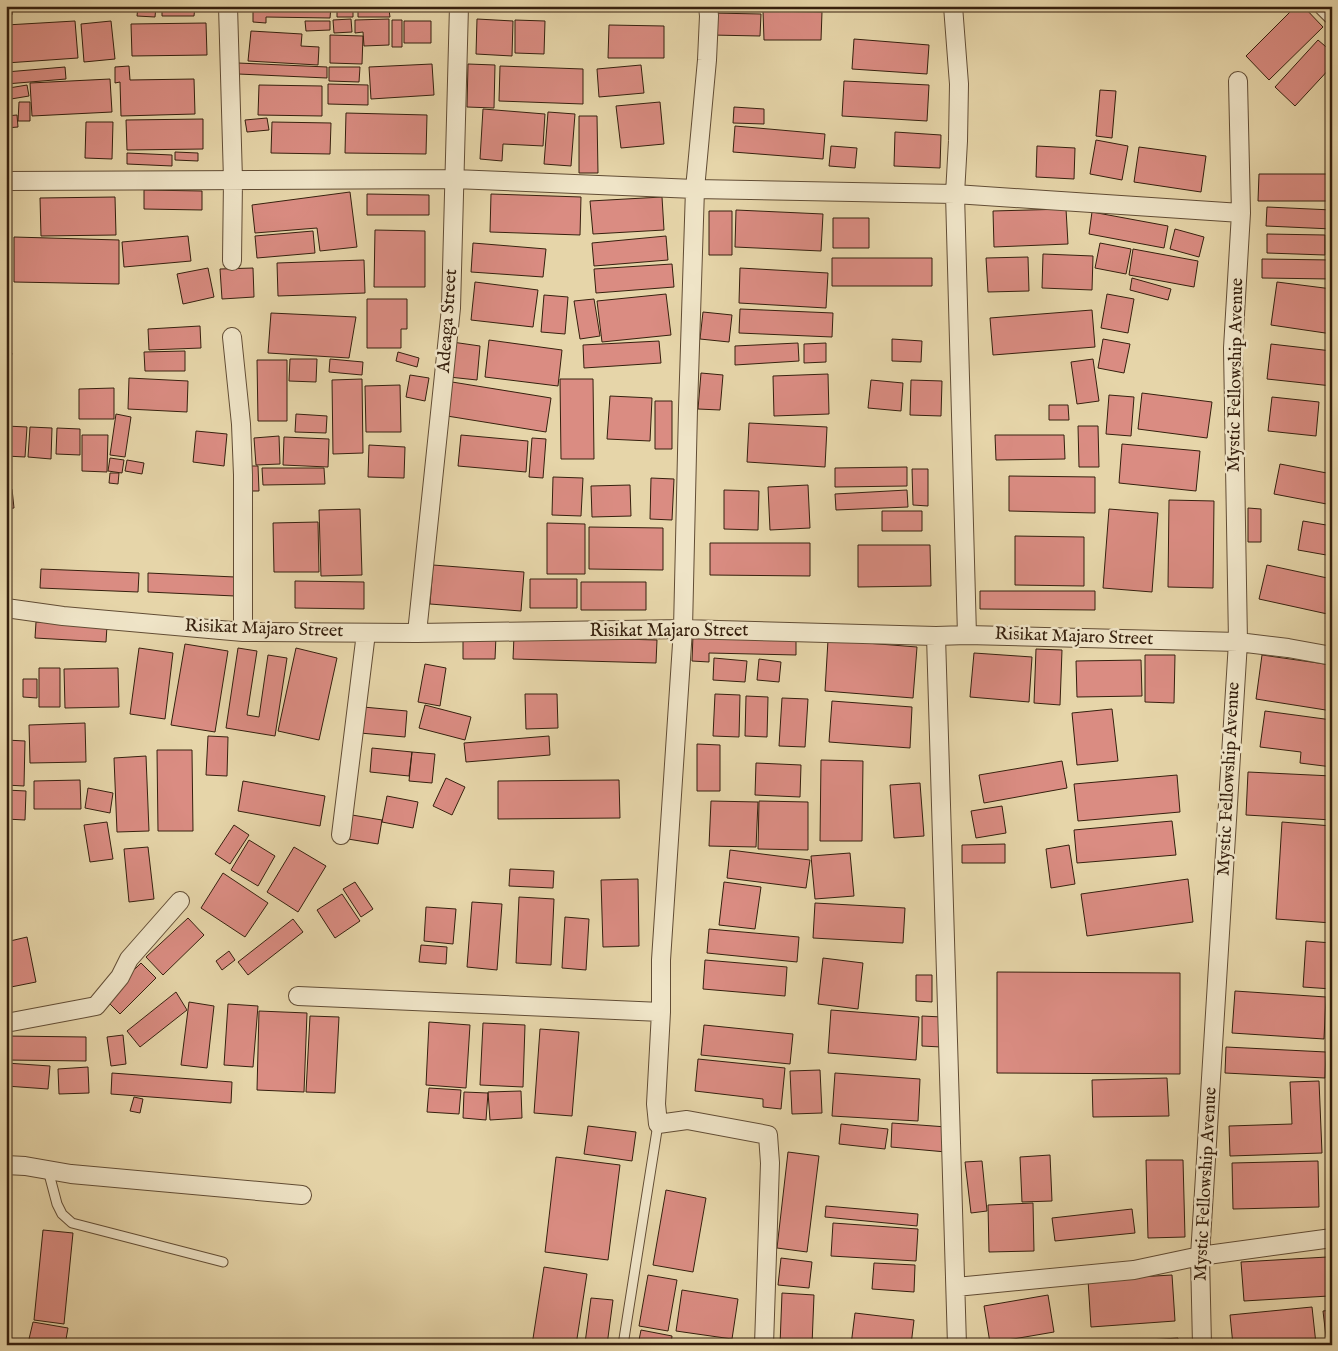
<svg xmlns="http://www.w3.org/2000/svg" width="1338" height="1351" viewBox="0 0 1338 1351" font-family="'IM FELL English',serif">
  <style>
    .building { fill: #da8c82; stroke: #36200e }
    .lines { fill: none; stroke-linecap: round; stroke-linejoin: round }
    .service-casing { stroke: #624d35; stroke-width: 11 }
    .minor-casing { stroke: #624d35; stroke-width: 20 }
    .service { stroke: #efe4c7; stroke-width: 9 }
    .minor { stroke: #efe4c7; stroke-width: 18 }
    .labels { text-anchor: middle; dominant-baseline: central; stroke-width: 5; stroke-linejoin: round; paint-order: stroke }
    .street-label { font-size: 18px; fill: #36200e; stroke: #efe4c7 }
  </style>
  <rect width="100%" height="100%" fill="#e6d5a9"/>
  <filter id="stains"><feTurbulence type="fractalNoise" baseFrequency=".004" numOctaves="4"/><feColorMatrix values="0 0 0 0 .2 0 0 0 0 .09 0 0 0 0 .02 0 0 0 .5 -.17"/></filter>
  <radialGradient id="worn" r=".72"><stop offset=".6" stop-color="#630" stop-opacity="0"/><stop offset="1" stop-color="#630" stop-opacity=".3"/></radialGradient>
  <path class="building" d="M6,6h8l-2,9 -6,-1z
    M21,6h51v1l-51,2z
    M77,6h27l1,2 -28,1z
    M107,6h25v3h-25z
    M138,6h18l-1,11 -18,-1z
    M162,6h33l-1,10h-32z
    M255,6h76l-1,12 -64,-1v6l-13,-1v-13h2z
    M337,6h16v11h-16z
    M592,6h66l1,3 -67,2z
    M1296,6h7l20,21 -54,53 -23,-24z
    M358,10h31l1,7h-32z
    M763,11l59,1 -1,28h-57z
    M712,13l49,1 -1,22 -49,-1z
    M351,19l1,13 -18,1 -1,-13z
    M389,19v26l-25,1 -1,-14 -8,1v-13z
    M477,19l36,2 -1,35 -36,-2z
    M392,20h10v27h-10z
    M515,20l30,1 -1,33 -29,-1z
    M75,21l3,37 -72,5v-38z
    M111,21l4,38 -31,3 -3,-38z
    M305,21h25v9l-24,1z
    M404,21h27v22h-27z
    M206,23l1,32 -75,1 -1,-32z
    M609,25l55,1v32h-56z
    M251,31l51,3 -1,12 18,1 -1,18 -70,-4z
    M330,35l33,1 -1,28 -32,-1z
    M854,39l75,6 -2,29 -75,-5z
    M1318,40l14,12v14l-37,40 -20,-19z
    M238,63l89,4v11l-89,-4z
    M432,64l2,31 -63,4 -2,-32z
    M468,64l27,1 -1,43 -27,-1z
    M641,65l3,28 -45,4 -2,-28z
    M129,66l1,14 64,-1 1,35 -74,2 -1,-34 -5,1v-16z
    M500,66l83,3v35l-84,-3z
    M65,67l1,12 -60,5v-12z
    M329,67h31l-1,15 -30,-1z
    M110,79l2,33 -80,4 -2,-33z
    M844,81l85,4 -2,36 -85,-5z
    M328,84l40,1v20l-40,-1z
    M27,85l2,11 -18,3 -2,-11z
    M259,85l63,1v30l-64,-1z
    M1100,90l16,1 -4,47 -16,-2z
    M19,102h11v19h-12z
    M660,102l4,42 -43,4 -5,-42z
    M734,107l30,2v15l-31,-1z
    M483,109l62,5 -2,32 -40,-2 -1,17 -22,-2z
    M548,112l27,2 -4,52 -27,-2z
    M346,113l81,2 -1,39 -81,-1z
    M17,115l1,12 -12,1v-12z
    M579,116h18l1,57h-19z
    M267,118l2,12 -22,2 -2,-12z
    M203,119v30l-76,1 -1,-30z
    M86,122h27l-1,37 -27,-1z
    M272,122l59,1 -1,31 -59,-1z
    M735,126l90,8 -2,25 -90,-7z
    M6,132h4l1,37h-5z
    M895,132l46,3 -1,33 -46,-2z
    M1096,140l32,6 -6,34 -32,-6z
    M831,146l26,2 -2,20 -26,-2z
    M1037,146l38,2 -1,31 -38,-2z
    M1139,147l67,9 -5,36 -67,-10z
    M175,152l23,1v8l-23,-1z
    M127,153l45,2v11l-45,-2z
    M1259,174h71l1,27h-73z
    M144,190l58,1v19l-58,-1z
    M350,192l7,55 -37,4 -3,-23 -62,5 -3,-28z
    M367,194l62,1v20h-62z
    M491,194l90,3 -1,38 -90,-3z
    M115,197l1,38 -75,1 -1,-38z
    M662,197l2,33 -71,4 -3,-33z
    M1267,207l65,3v19l-66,-3z
    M1066,209l2,35 -74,3 -1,-36z
    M736,210l87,4 -2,37 -86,-4z
    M709,211h23v44h-23z
    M1092,212l76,14 -4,22 -75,-14z
    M833,218h36v30h-36z
    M1175,229l29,8 -5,20 -29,-8z
    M375,230l50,1v56h-51z
    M313,231l2,22 -58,5 -2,-22z
    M1267,234l58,1v20l-58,-2z
    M188,236l3,25 -67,6 -2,-25z
    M666,236l2,24 -74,6 -2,-23z
    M14,237l105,3v44l-105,-2z
    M473,243l73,6 -3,28 -72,-5z
    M1100,243l31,6 -5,25 -31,-6z
    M1133,249l65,12 -4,26 -65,-12z
    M1043,254l50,2 -1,34 -50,-2z
    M1028,257l1,34 -41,1 -2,-34z
    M832,258h100v28h-100z
    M1262,259l70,1v19l-70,-1z
    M364,260l1,33 -87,3 -1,-33z
    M672,264l2,23 -78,6 -2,-24z
    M208,268l6,29 -31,7 -6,-30z
    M253,268l1,29 -32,2 -2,-30z
    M740,268l88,5 -2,35 -87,-5z
    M1132,278l39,11 -3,11 -38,-10z
    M475,282l63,8 -5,37 -62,-7z
    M1277,282l55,7v45l-61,-9z
    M666,294l5,41 -69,7 -5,-41z
    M1107,294l27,5 -6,34 -27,-5z
    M544,295l24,2 -3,37 -24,-2z
    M367,299h40v30h-6v19h-34z
    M594,299l6,37 -20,3 -6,-38z
    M740,309l93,4 -1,24 -93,-4z
    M1092,310l3,37 -102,8 -3,-37z
    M703,312l29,3 -3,27 -29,-3z
    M271,313l85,4 -7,41 -81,-5z
    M200,326l1,22 -52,2 -1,-21z
    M892,339l30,2 -1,21 -29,-1z
    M1103,339l27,5 -6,29 -26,-5z
    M489,340l73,10 -4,36 -73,-9z
    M659,341l2,22 -77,5 -1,-23z
    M452,342l28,4 -3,34 -28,-3z
    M798,343l1,18 -64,4v-19z
    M826,343v19l-22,1v-19z
    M1271,344l61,7v35l-65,-7z
    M185,351v20h-40l-1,-19z
    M6,352l6,1 -6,33z
    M398,352l21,6 -2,9 -21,-6z
    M290,359h27l-1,23 -27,-1z
    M330,359l33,3 -1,13 -33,-3z
    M1093,359l6,42 -22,3 -6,-42z
    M257,360h30v61h-29z
    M701,373l22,2 -3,35 -22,-1z
    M828,374l1,40 -55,2 -1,-40z
    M410,375l19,3 -4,23 -19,-4z
    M129,378l59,3 -1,31 -59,-3z
    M362,379l1,74 -30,1 -1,-74z
    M560,379h33l1,80h-33z
    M871,380l32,3 -2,28 -33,-3z
    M911,380l31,1 -1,35 -31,-1z
    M452,382l99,16 -5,34 -99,-16z
    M400,385l1,47h-35l-1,-46z
    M114,388v31h-35v-30z
    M1142,393l70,9 -5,36 -69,-9z
    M1109,395l25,2 -3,39 -25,-2z
    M610,396l42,2 -2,43 -43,-2z
    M1272,397l47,5 -3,34 -48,-5z
    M655,401h17v48h-17z
    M1049,405h19l1,15h-20z
    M116,414l15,3 -6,40 -15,-2z
    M296,414l31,2 -1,17 -31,-1z
    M749,423l78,4 -2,40 -78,-5z
    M6,426l21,1 -2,30 -19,-1z
    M1078,426h20l1,41h-20z
    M30,427l22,1 -1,31 -23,-2z
    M57,428l23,1v26l-24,-1z
    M196,431l31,3 -3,32 -31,-4z
    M82,435h26l-1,37 -25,-1z
    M461,435l67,6 -2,31 -68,-6z
    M995,435h69l1,24 -69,1z
    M279,436l1,28 -24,1 -2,-27z
    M284,437l45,2 -1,28 -45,-2z
    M532,438l14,1 -3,39 -14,-1z
    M1122,444l78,7 -4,40 -77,-8z
    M369,445l36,2 -1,31 -36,-1z
    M110,458l14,2 -2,13 -14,-2z
    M127,460l17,3 -2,11 -17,-3z
    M1280,464l52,10v31l-58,-11z
    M247,466h11l1,25h-12z
    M907,467v19l-72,1v-19z
    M262,468h62l1,16 -62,1z
    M912,469h16v37l-15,-1z
    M110,473h9l-1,11 -9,-1z
    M1009,476l86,1v36l-86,-2z
    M553,477l30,1 -2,38 -29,-1z
    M651,478l23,1 -2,41 -22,-1z
    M630,485l1,31 -39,1 -1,-31z
    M808,485l2,43 -40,2 -2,-43z
    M12,489l2,19 -8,1v-19z
    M724,490l35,1 -1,39 -34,-1z
    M907,490l1,17 -72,3 -1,-16z
    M1169,500l45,1 -1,87 -45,-1z
    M1248,508l13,1v33h-13z
    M360,509l2,66 -41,1 -2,-66z
    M1109,509l49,4 -6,79 -49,-4z
    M882,511h40v20h-40z
    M6,521h3l2,24 -5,1z
    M1303,521l29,5v30l-34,-6z
    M318,522l1,50h-45l-1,-49z
    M547,523l38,1v50h-38z
    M589,527l74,1v42l-74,-1z
    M1015,536l69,1v49l-69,-1z
    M710,543h100v33l-100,-1z
    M858,545h72l1,41 -73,1z
    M433,565l91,7 -3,39 -91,-7z
    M1267,565l65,14v36l-73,-16z
    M41,569l98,4 -1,19 -98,-4z
    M148,573l87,4v19l-87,-4z
    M530,579h47v29h-47z
    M295,581l69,1v27l-69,-1z
    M581,582h65v28h-65z
    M980,591h115v19l-115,-1z
    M36,622l71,4 -1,16 -71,-4z
    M463,635l33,1 -1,23h-32z
    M693,635l103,3v17l-87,-2v9l-17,-1z
    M514,636l143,4 -1,23 -143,-4z
    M828,640l89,7 -4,51 -88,-7z
    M185,644l43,7 -13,81 -44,-7z
    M139,648l34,5 -8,66 -35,-5z
    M238,648l19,3 -10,64 12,2 9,-62 19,3 -12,78 -49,-8z
    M296,648l41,10 -18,82 -41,-9z
    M1036,649l26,1 -2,55 -26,-2z
    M974,653l58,4 -3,45 -59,-5z
    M1145,655h30l-1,48 -29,-1z
    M1262,655l70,10v46l-76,-12z
    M714,658l33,3 -2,21 -32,-2z
    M759,659l22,3 -2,20 -22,-2z
    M1141,660l1,36 -65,1 -1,-36z
    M425,664l21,4 -6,38 -22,-4z
    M39,668h21v39h-21z
    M118,668l1,39 -54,1 -1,-39z
    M23,679h14v19l-14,-1z
    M525,694h32l1,34 -32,1z
    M715,694l25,1 -1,42 -26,-1z
    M746,696l22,1 -1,40 -22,-1z
    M782,698l26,1 -3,48 -26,-1z
    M832,701l80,6 -2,41 -81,-6z
    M425,705l46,12 -6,23 -46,-12z
    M363,707l44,4 -2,26 -45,-4z
    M1112,709l6,52 -41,4 -5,-52z
    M1265,711l67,9v47l-32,-4 1,-11 -41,-5z
    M85,723l1,39 -56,1 -1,-38z
    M208,736l20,1 -1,39 -21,-1z
    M549,736l1,19 -84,7 -2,-19z
    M6,740l19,1 -1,45 -18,-1z
    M697,744l23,1v46h-23z
    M372,748l40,4 -3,24 -39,-4z
    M157,750h35l1,81h-35z
    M412,752l23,2 -3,29 -23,-2z
    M146,756l3,75 -32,1 -3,-74z
    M821,760l42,1 -1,80h-42z
    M1062,761l5,27 -83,15 -5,-28z
    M756,763l45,2 -1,32 -45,-2z
    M1248,772l84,4v44l-86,-5z
    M1177,775l3,37 -102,9 -4,-37z
    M446,778l19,9 -13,28 -19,-9z
    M80,780l1,29h-47v-28z
    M619,780l1,38 -122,1v-38z
    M243,781l82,15 -5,30 -82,-15z
    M920,783l4,53 -30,2 -4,-53z
    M88,788l25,5 -3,20 -25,-5z
    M6,790l20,1 -1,29 -19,-1z
    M387,796l31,6 -5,26 -31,-6z
    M711,801l47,1 -2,45 -47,-1z
    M759,801l49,1v48l-50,-1z
    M1002,806l4,27 -30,5 -5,-27z
    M346,814l36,6 -4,24 -36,-6z
    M1172,821l4,34 -99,8 -3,-33z
    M107,822l6,37 -23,3 -6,-37z
    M1282,822l50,4v97l-56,-4z
    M234,825l15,10 -19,29 -15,-10z
    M249,840l26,16 -17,30 -27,-16z
    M1005,844v19h-43v-18z
    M1069,845l6,39 -24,4 -5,-39z
    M148,847l6,52 -25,3 -5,-53z
    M294,847l32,19 -28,46 -31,-20z
    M730,850l80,10 -4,28 -79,-10z
    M850,853l4,43 -39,3 -4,-43z
    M510,869l44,2 -1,17 -44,-2z
    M223,873l45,30 -23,34 -44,-29z
    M638,879l1,67 -36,1 -2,-67z
    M1188,879l5,43 -106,14 -6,-42z
    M355,882l18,27 -12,8 -18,-28z
    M724,882l37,5 -6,42 -36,-4z
    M342,894l18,27 -25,17 -18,-28z
    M519,897l35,2 -3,66 -35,-2z
    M472,902l30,2 -5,66 -30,-3z
    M815,903l90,5 -2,35 -90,-5z
    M426,907l30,2 -3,35 -29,-3z
    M565,917l24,2 -3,51 -24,-2z
    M188,918l16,17 -41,40 -17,-18z
    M293,919l10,13 -55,43 -10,-13z
    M709,929l90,8 -2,25 -90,-9z
    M27,937l9,45 -30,6v-46z
    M1306,941l26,2v46l-29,-2z
    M421,945l26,2 -1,17 -27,-2z
    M229,951l6,9 -13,10 -6,-9z
    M823,958l40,5 -5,46 -40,-5z
    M705,960l82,7 -2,29 -82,-7z
    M141,963l15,15 -36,36 -15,-15z
    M997,972l183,1v101l-183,-1z
    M916,975h16v27l-16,-1z
    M1235,991l91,6 -2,42 -92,-6z
    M176,992l11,18 -47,37 -13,-16z
    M189,1002l25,4 -7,62 -26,-3z
    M228,1004l30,2 -5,61 -29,-2z
    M831,1010l88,7 -3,43 -88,-7z
    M259,1011l48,2 -3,79 -47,-2z
    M310,1016l29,1 -4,76 -29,-1z
    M922,1016l20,1 -1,30 -19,-1z
    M429,1022l41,3 -4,63 -40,-3z
    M483,1023l42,2 -2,62 -43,-2z
    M704,1025l89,9 -3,30 -89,-9z
    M540,1029l39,3 -7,84 -38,-3z
    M123,1035l3,29 -15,2 -4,-29z
    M6,1036l80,1v24l-80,-1z
    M1226,1047l100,5 -1,26 -100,-5z
    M698,1059l87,9 -4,41 -18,-2v-8l-68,-8z
    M6,1063l44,3 -2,23 -42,-3z
    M88,1067l1,26 -30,1 -1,-25z
    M820,1070l2,43 -30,1 -2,-43z
    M112,1073l120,9 -1,21 -120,-9z
    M835,1073l85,6 -2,42 -86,-5z
    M1167,1078l2,38 -76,1 -1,-37z
    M1319,1081l3,72 -92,3 -1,-30 63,-2 -2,-42z
    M429,1088l32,2 -2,24 -32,-2z
    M521,1091l1,27 -32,2 -2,-28z
    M464,1092l24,1 -2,27 -23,-2z
    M134,1097l9,2 -3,14 -10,-2z
    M892,1123l55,4 -1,25 -55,-5z
    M841,1124l47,5 -3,20 -46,-5z
    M588,1126l48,6 -4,29 -48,-7z
    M788,1152l31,4 -12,96 -30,-4z
    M1050,1155l2,46 -30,1 -2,-45z
    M556,1157l64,8 -12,95 -63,-8z
    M1146,1160h37l2,77 -37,1z
    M982,1161l5,50 -16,2 -6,-51z
    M1318,1161l1,46 -86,2 -1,-46z
    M666,1190l40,8 -13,74 -40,-7z
    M1033,1203l1,48 -45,1 -1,-47z
    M826,1206l92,8 -1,12 -92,-9z
    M1132,1209l3,24 -80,8 -3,-23z
    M833,1223l85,6 -2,32 -85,-5z
    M43,1230l30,3 -9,91 -30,-4z
    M1327,1257l2,39 -85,5 -3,-39z
    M781,1258l31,4 -3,26 -31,-3z
    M874,1263l41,2 -1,27 -42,-3z
    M544,1267l43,7 -11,71h-44z
    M648,1275l29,5 -9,51 -29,-5z
    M1172,1275l3,46 -84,6 -3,-47z
    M682,1290l56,9 -6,40 -56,-8z
    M782,1293l32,2 -2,50h-32z
    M1048,1295l6,37 -64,11 -6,-37z
    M591,1298l22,2 -6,45 -22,-2z
    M1312,1307l4,37 -83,1 -3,-30z
    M1332,1310v27h-6l-3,-26z
    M855,1313l59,7 -3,25h-60z
    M33,1322l35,6 -3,17h-9l-27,-6z
    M641,1330l31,6 -1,9h-33z
    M1178,1338v7h-88v-1z"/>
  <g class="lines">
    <g class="service-casing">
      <path id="service" d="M48,1170l9,34 5,10 10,9 151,39
        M623,1345l35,-221"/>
    </g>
    <g class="minor-casing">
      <path id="minor" d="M228,6l5,174 -1,81
        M708,6l1,10 -2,44 -12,129 -7,220 -5,220 -22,331v52l-5,92 2,20 29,-4 81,15 2,28 -6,182
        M953,6l6,78 -1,57 -3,53 12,441
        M1323,6l9,9
        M6,181l448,-2 241,10 260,5 286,19
        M232,337l9,87 2,51v157
        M6,608l57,8 180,16 174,1 266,-4 253,7 31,-1 271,7 50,6 44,8
        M417,633l34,-325 8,-302
        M936,636l21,709
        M341,835l25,-202
        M298,996l363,16
        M6,1023l90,-17 24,-29 9,-18 51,-58
        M6,1165l19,1 46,8 231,21
        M956,1287l178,-17 66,-14 132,-18
        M1202,1345l-2,-89 38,-614 -5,-294 8,-135 -3,-132"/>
    </g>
    <use href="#service" class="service"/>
    <use href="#minor" class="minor"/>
  </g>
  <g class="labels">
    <g class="street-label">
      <text transform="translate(448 321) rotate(-86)">Adeaga Street</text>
      <text transform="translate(1236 375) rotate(-89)">Mystic Fellowship Avenue</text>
      <text transform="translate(264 629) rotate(2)">Risikat Majaro Street</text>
      <text x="669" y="631">Risikat Majaro Street</text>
      <text transform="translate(1074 637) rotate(2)">Risikat Majaro Street</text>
      <text transform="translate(1229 779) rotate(-87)">Mystic Fellowship Avenue</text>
      <text transform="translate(1206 1184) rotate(-87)">Mystic Fellowship Avenue</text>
    </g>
  </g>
  <rect width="1338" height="1351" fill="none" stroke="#e6d5a9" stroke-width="25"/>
  <rect x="8" y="8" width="1323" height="1336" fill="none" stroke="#36200e" stroke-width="2.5"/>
  <rect x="12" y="12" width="1313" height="1326" fill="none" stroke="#36200e"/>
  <rect width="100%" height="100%" filter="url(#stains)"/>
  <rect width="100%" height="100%" fill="url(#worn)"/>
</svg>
